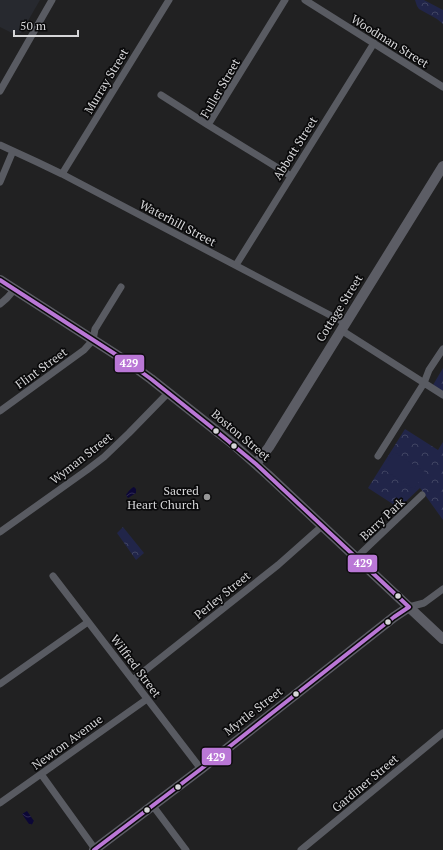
<svg xmlns="http://www.w3.org/2000/svg" width="443" height="850" viewBox="0 0 443 850" font-family="'PT Serif',serif">
  <style>
    .built { fill: #27292f }
    .park { fill: url(#park-crowns) }
    .garden { fill: #212549 }
    .water { fill: url(#water-waves) }
    .lines { fill: none; stroke-linecap: round; stroke-linejoin: round }
    .street { stroke: #595b62; stroke-width: 7 }
    .secondary { stroke: #5c5d65; stroke-width: 10 }
    .bus-1-casing { stroke: #0a0a0b; stroke-width: 7 }
    .bus-1 { stroke: #ba77d6; stroke-width: 4 }
    .bus-dot { fill: #d6d6d8; stroke: #0a0a0b; stroke-width: 1.5 }
    .poi-dot { fill: #979798; stroke: #0a0a0b; stroke-width: 1.5 }
    .labels { text-anchor: middle; dominant-baseline: central; stroke-width: 3.5; stroke-linejoin: round; paint-order: stroke }
    .street-label { font-size: 12px; fill: #d6d6d8; stroke: #0a0a0b }
    .poi-label { font-size: 12px; fill: #d6d6d8; stroke: #0a0a0b; text-anchor: end }
    .line-badge { stroke: #0a0a0b; stroke-width: 1.5 }
    .badge-label { font-size: 11px; text-anchor: middle; font-weight: bold; fill: #fff }
  </style>
  <defs>
    <pattern id="park-crowns" width="20" height="18" patternUnits="userSpaceOnUse"><rect width="20" height="18" fill="#212549"/><path d="M2 6a3 3 0 1 1 6 0M12 15a3 3 0 1 1 6 0" fill="none" stroke="#404462"/></pattern>
    <pattern id="water-waves" width="16" height="10" patternUnits="userSpaceOnUse"><rect width="16" height="10" fill="#0c0736"/><path d="M0 5q4-4 8 0t8 0" fill="none" stroke="#2f2a52"/></pattern>
  </defs>
  <rect width="100%" height="100%" fill="#212122"/>
  <path class="built" d="M0,0h40l-19,33 -7,1 -14,-7z"/>
  <path class="park" d="M415,0h9l19,10v14l-6,-5 -18,-10 -2,-3z
    M443,368v24l-10,-7z
    M405,429l33,21 5,-8v78l-23,-32 -21,20 -31,-20z
    M123,527l21,26 -8,7 -19,-27z"/>
  <path class="garden" d="M394,452l31,20 -11,17 -31,-20z"/>
  <path class="water" d="M134,487l2,2v4l-8,5 -2,-3c1,-2 6,-8 8,-8z
    M27,811l7,10 -1,1v1l-2,2v-1h-2l-7,-10z"/>
  <g class="lines">
    <path class="street" d="M285,0l-77,125 83,51
      M305,0l138,87
      M0,91l52,-91
      M161,95l47,30
      M0,145l37,17 25,12 283,149
      M62,174l107,-174
      M0,182l13,-31
      M236,265l138,-222
      M0,304l7,-6 7,-8
      M341,330l102,65
      M0,411l84,-61 9,-10 2,-11 2,-3 24,-39
      M378,456l46,-73 5,-13 14,-21
      M0,532l87,-62 17,-13 25,-24 39,-40
      M356,558l66,-63
      M53,576l148,193
      M409,607l15,-4 19,-14
      M133,680l145,-115 44,-39
      M0,684l88,-62
      M41,774l54,75
      M0,803l147,-104
      M153,806l33,44
      M301,850l142,-117"/>
    <path class="secondary" d="M0,280l129,83 22,16 82,65 35,31 175,164
      M256,464l13,-17 174,-281
      M94,850l107,-81 193,-152 15,-10"/>
    <g class="bus-1-casing">
      <path id="bus-1" d="M0,280l129,83 22,16 59,47 46,38 153,143 -15,10 -193,152 -107,81"/>
    </g>
    <use href="#bus-1" class="bus-1"/>
  </g>
  <g class="bus-dot">
    <circle cx="216" cy="431" r="3.5"/>
    <circle cx="234" cy="446" r="3.5"/>
    <circle cx="398" cy="596" r="3.5"/>
    <circle cx="388" cy="622" r="3.5"/>
    <circle cx="296" cy="694" r="3.5"/>
    <circle cx="178" cy="787" r="3.5"/>
    <circle cx="147" cy="810" r="3.5"/>
  </g>
  <circle class="poi-dot" cx="207" cy="497" r="4"/>
  <g class="labels">
    <g class="street-label">
      <text transform="translate(390 41) rotate(32)">Woodman Street</text>
      <text transform="translate(106 81) rotate(-59)">Murray Street</text>
      <text transform="translate(220 88) rotate(-60)">Fuller Street</text>
      <text transform="translate(295 148) rotate(-58)">Abbott Street</text>
      <text transform="translate(178 223) rotate(28)">Waterhill Street</text>
      <text transform="translate(339 308) rotate(-58)">Cottage Street</text>
      <text transform="translate(41 368) rotate(-36)">Flint Street</text>
      <text transform="translate(241 435) rotate(40)">Boston Street</text>
      <text transform="translate(81 458) rotate(-38)">Wyman Street</text>
      <text transform="translate(382 519) rotate(-43)">Barry Park</text>
      <text transform="translate(222 595) rotate(-39)">Perley Street</text>
      <text transform="translate(136 666) rotate(53)">Wilfred Street</text>
      <text transform="translate(253 711) rotate(-38)">Myrtle Street</text>
      <text transform="translate(67 742) rotate(-36)">Newton Avenue</text>
      <text transform="translate(365 783) rotate(-40)">Gardiner Street</text>
    </g>
    <g class="poi-label">
      <text x="199" y="490">Sacred<tspan x="199" dy="14">Heart Church</tspan></text>
    </g>
  </g>
  <g class="line-badge">
    <rect x="114" y="354" width="31" height="19" rx="4" fill="#ba77d6"/>
    <rect x="347" y="554" width="31" height="19" rx="4" fill="#ba77d6"/>
    <rect x="201" y="747" width="31" height="19" rx="4" fill="#ba77d6"/>
  </g>
  <g class="badge-label">
    <text x="129" y="367">429</text>
    <text x="363" y="567">429</text>
    <text x="216" y="761">429</text>
  </g>
  <path d="M14 30v6h64v-6" fill="none" stroke="#d6d6d8" stroke-width="2"/>
  <text x="20" y="30" font-size="12" fill="#d6d6d8" stroke="#0a0a0b" stroke-width="3" paint-order="stroke">50 m</text>
</svg>
